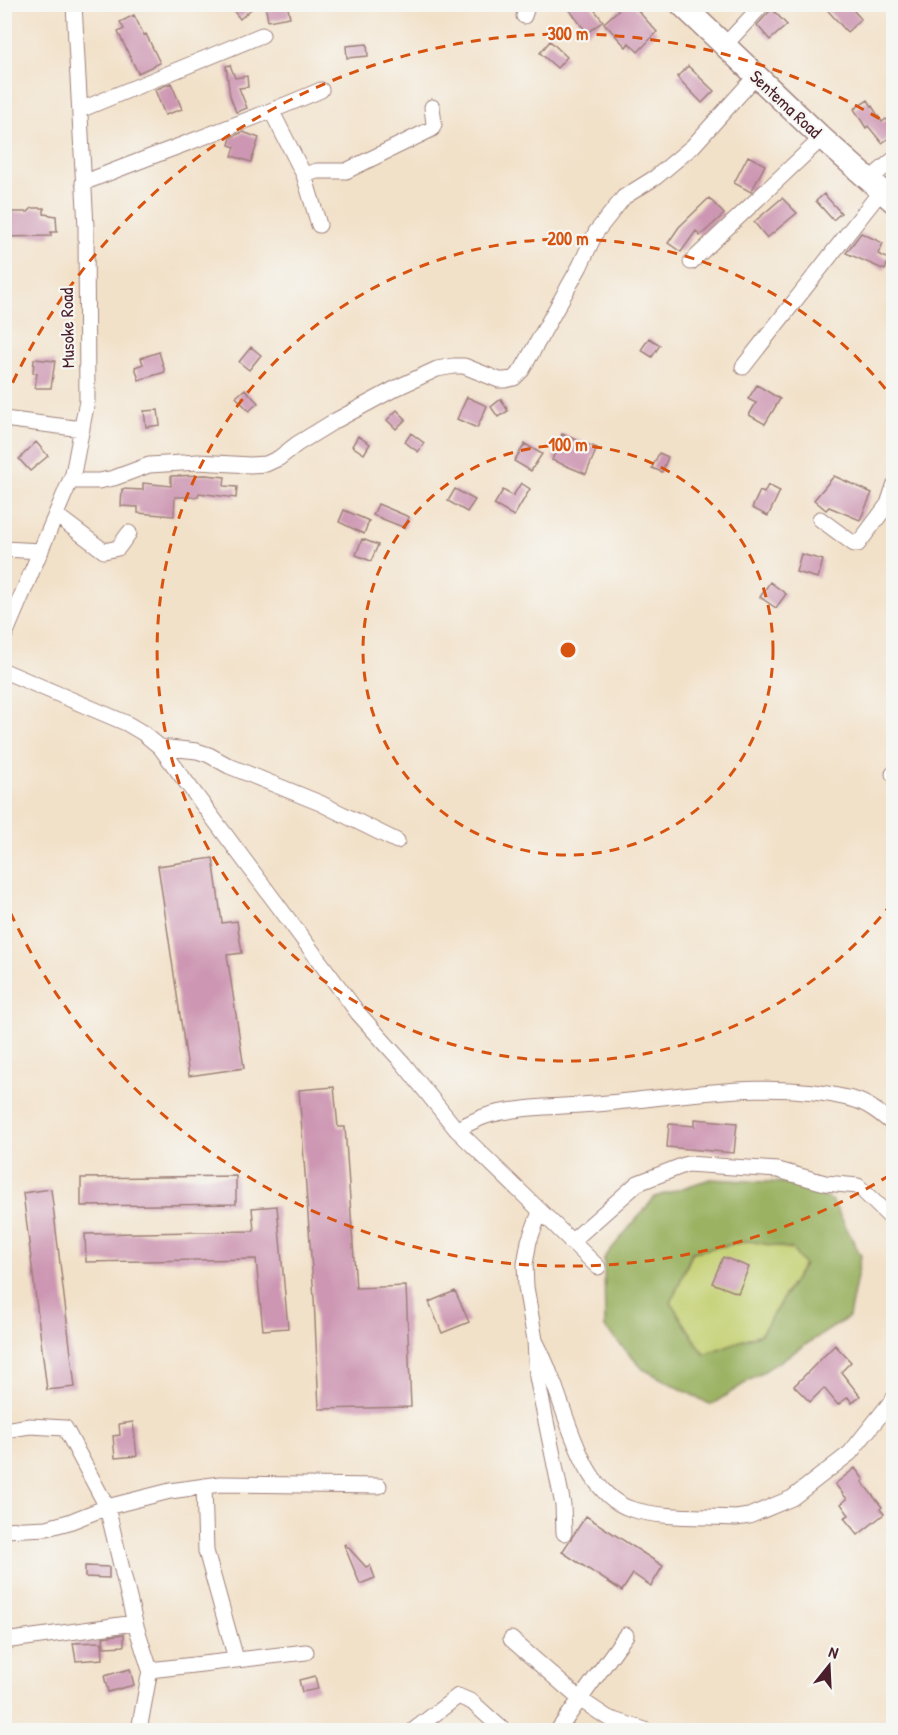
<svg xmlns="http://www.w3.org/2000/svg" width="898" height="1735" viewBox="0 0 898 1735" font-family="'Patrick Hand',sans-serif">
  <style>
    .green { fill: #c4d072; stroke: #87784e; stroke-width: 1.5 }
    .forest { fill: #9bb264; stroke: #726848; stroke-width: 1.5; fill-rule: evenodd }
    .building { fill: #cd97b3 }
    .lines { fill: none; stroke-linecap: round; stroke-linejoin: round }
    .street-casing { stroke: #9e807a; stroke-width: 17 }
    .secondary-casing { stroke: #9e807a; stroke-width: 25 }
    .street { stroke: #fff; stroke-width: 15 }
    .secondary { stroke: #fff; stroke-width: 22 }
    .ring { fill: none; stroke: #d8530f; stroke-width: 3; stroke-dasharray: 10 8 }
    .labels { text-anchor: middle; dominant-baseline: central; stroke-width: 4.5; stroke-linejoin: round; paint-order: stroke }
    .street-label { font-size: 18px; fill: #4a1f2b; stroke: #f6f6f2 }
    .centre { fill: #d8530f; stroke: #f6f6f2; stroke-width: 3 }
    .ring-label { font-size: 18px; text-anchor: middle; font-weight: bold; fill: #d8530f; stroke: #f6f6f2; stroke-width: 4.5; stroke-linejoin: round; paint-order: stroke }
  </style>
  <rect width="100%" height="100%" fill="#f6f6f2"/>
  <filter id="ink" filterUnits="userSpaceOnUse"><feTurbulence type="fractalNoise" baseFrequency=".0167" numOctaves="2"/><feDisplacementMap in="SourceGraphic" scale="12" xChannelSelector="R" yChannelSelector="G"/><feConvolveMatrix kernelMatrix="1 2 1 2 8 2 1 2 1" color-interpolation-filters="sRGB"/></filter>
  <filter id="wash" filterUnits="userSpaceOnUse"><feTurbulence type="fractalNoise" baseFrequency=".008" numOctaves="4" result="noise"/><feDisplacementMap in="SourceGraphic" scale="24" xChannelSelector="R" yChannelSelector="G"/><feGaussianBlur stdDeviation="1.35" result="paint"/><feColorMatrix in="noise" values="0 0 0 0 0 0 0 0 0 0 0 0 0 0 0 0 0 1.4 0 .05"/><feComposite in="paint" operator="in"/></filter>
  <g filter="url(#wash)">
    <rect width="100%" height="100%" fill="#f2e1c9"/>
    <path class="green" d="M749,1241l43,8 12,15 -43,70 -57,20 -33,-51 22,-51z"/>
    <path class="forest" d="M710,1179l78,4 44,17 29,56 -12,61 -138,88 -68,-36 -38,-41 -1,-70 51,-61zM749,1241l43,8 12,16 -43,69 -57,20 -33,-51 21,-51z"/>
    <g id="blocks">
      <path class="building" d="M228,4h29l-17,15z
        M265,4h22l3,13 -22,4z
        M565,4h25l13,17 -16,12z
        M625,4h7l25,28 -19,20 -9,-9 -3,4 -22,-24z
        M822,4h26l13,15 -14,13z
        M772,9l15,16 -17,15 -13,-15z
        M134,15l10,20 2,-1 14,29 -22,10 -20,-41 6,-3 -4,-7z
        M550,41l17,16 -10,11 -17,-15z
        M367,44l1,12 -21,2 -1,-12z
        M230,65l5,13 12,-2 1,11 -9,1 8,20 -11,4 -6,-16 -4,-30z
        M688,66l26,25 -12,12 -25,-26z
        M171,83l11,26 -17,6 -10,-25z
        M868,100l14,22 4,-3 8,9v6l-12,9 -14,-17 -2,2 -12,-19z
        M243,132l16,6 -8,24 -19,-6 3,-9 -6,-2 2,-8z
        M748,156l17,9 -14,27 -17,-9z
        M824,194l17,19 -8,7 -17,-19z
        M709,198l15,16 -24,22 -4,-5 -15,21 -13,-9 11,-16z
        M782,198l15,15 -30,25 -13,-16z
        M32,208h12v6l12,2 1,16h-6v4l-47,1v-25h24z
        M861,233l22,10 -5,11 11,5 -4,11 -39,-17z
        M649,338l11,7 -8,12 -11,-7z
        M251,347l10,8 -12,15 -10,-8z
        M159,352l6,20 -26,8 -4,-13 8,-3 -2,-6z
        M34,359l21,2 -4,27h-16l2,-15h-4z
        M757,385l23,14 -15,25 -16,-9 7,-12 -8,-4z
        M245,389l13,14 -9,8 -13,-14z
        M467,397l20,9 -10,22 -20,-9z
        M501,399l7,12 -10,6 -7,-10z
        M158,410l2,15 -14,2 -2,-16z
        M397,410l9,9 -10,10 -9,-9z
        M411,433l13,10 -6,9 -13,-10z
        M562,434l35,14 -11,26 -34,-14z
        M358,436l12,8 -6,10 -12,-8z
        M36,442l12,14 -18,15 -11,-12z
        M525,444l17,10 -11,17 -17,-10z
        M659,453l9,4 -6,15 -10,-4z
        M206,475l19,2 -1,9 13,1 -1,11 -37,-5 -1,4h-23l-1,19 -36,-3v-6l-17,-1 1,-17 21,1v-7l28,3v-10z
        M834,476l38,17 -12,27 -31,-13 -3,3 -12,-10z
        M521,483l9,6 -16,27 -20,-11 9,-15 10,6z
        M768,485l12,6 -12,25 -16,-8 8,-17 4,2z
        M455,489l20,11 -8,12 -19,-11z
        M378,504l31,13 -4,11 -32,-13z
        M344,510l25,11 -5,13 -25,-12z
        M362,539l16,6 -7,16 -15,-6z
        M801,554l22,6 -5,18 -22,-6z
        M770,582l16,12 -10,14 -16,-11z
        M213,858l9,65 15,-2 5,32 -15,2 17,113 -55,8 -31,-210z
        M334,1087l4,40h7l11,161 50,-2 5,121 -92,2 -5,-111 -15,-208z
        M695,1119l42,4 -3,30 -67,-6 2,-23 26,2z
        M236,1176v28l-155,2v-28z
        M51,1189l24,198 -28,3 -24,-197z
        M277,1206l11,122 -25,2 -7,-71 -170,3 -1,-28 169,-3 -2,-23z
        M723,1257l26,10 -11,26 -26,-10z
        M455,1291l14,31 -27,11 -13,-31z
        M835,1345l16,17 -10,10 19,24 -8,7 -4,-6 -10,8 -14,-17 -14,14 -16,-16z
        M133,1422l4,34 -22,2 -2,-22 7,-1 -1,-11z
        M855,1468l9,12 -2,2 20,25 -2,2 4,5 -26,21 -14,-17 5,-3 -8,-11 6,-5 -12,-15z
        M586,1516l77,50 -12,20 -18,-12 -11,17 -60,-39z
        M345,1544l21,23 4,-2 5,13 -15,6 -16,-39z
        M85,1566l24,1v11l-24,-1z
        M124,1634v12l-20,1 -1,-10z
        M102,1642l1,17 -27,2 -3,-18z
        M130,1669l4,16 -26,7 -4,-16z
        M315,1676l3,13 -16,3 -3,-12z"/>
    </g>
  </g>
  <g filter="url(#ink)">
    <use href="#blocks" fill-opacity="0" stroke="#9e807a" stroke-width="1.5"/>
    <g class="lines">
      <g class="street-casing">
        <path id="street" d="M524,16l4,-12
          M725,45l38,-41
          M80,110l182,-75
          M272,112l32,63 13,-4h29l86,-42 2,-5 -2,-17
          M304,175l15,50
          M869,180l25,-21
          M83,183c79,-32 160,-59 238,-93
          M691,262l131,-124
          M743,367l138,-176
          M4,419l78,10
          M70,481h29l15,-3 35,-13 49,-3 52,3 16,-1 13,-6 18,-14 36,-22 63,-34 41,-19 17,-3h10l35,14h6l9,-2 8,-8 58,-104 16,-34 28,-35 32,-20 37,-31 63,-70
          M56,515l48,36 14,-3 11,-15
          M820,519l34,25h4l30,-40 6,-18
          M4,549l37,2
          M4,637l69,-163 14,-73 -1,-174 -12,-223
          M4,671l122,52 17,10 17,14 198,266 45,50 53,66 142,138
          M160,747l37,4 12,4 20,11 91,37 77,38
          M893,774h1
          M456,1129c11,-4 22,-11 33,-14 38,-10 80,-8 118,-12 81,-7 165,-25 245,-4 16,4 29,15 42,26
          M540,1212l-11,29 -4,23 1,23 9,53 2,37 26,128 1,28
          M571,1242l67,-59 49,-19 91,6 47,13 33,3 36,35
          M535,1340c5,11 11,22 15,34 18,42 32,119 81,135 33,10 71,7 105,9l13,-2 43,-18 58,-45 44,-55
          M4,1430l26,-4 35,2 42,79 28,116 15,47 -11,60
          M204,1486l2,65 30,108
          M4,1530l43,-2 22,-6 38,-15 63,-16 50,-7 159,2
          M511,1639l70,61 27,18 37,12
          M4,1641l131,-18
          M150,1670l156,-18
          M414,1730l44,-34 14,6 31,28
          M558,1730l68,-95"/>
      </g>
      <g class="secondary-casing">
        <path id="secondary" d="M681,4l141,134 72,64"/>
      </g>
      <use href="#street" class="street"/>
      <use href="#secondary" class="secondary"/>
    </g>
  </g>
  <g class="ring">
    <circle cx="568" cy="650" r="205"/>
    <path d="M892 903A411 411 0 1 1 892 397"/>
    <path d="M890 1175A616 616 0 0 1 5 901M5 399A616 616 0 0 1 890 125"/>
  </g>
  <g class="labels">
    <g class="street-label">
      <text transform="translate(786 104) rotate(43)">Sentema Road</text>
      <text transform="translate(67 328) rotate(-91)">Musoke Road</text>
    </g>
  </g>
  <circle cx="568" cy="650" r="9" class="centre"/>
  <g class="ring-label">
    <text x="568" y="40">300 m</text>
    <text x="568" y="245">200 m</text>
    <text x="568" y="451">100 m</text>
  </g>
  <rect width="898" height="1735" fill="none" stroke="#f6f6f2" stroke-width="24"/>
  <g transform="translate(829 1666) rotate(18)" stroke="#f6f6f2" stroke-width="4.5" paint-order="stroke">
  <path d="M0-4.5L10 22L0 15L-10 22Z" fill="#4a1f2b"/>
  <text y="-9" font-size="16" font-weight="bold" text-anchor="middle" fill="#4a1f2b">N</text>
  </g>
</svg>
